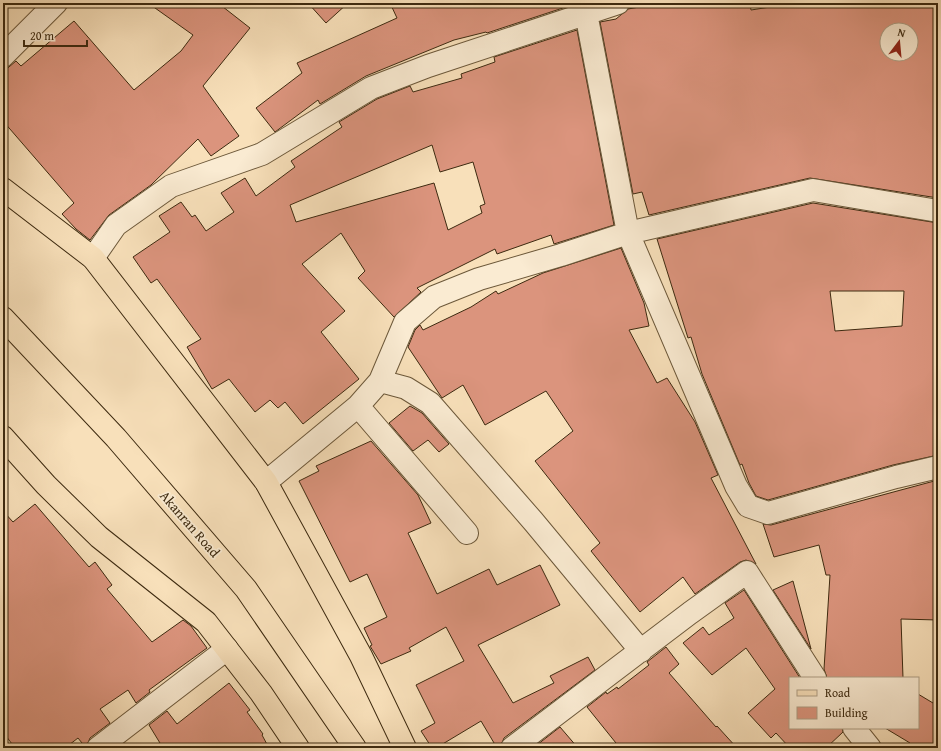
<svg xmlns="http://www.w3.org/2000/svg" width="941" height="751" viewBox="0 0 941 751" font-family="'Gentium Book Plus',serif">
  <style>
    .building { fill: #db947d; stroke: #3d2a10; fill-rule: evenodd }
    .lines { fill: none; stroke-linecap: round; stroke-linejoin: round }
    .minor-casing { stroke: #6c583a; stroke-width: 24 }
    .major-casing { stroke: #3d2a10; stroke-width: 24 }
    .highway-casing { stroke: #3d2a10; stroke-width: 24 }
    .minor { stroke: #faebd2; stroke-width: 22 }
    .major { stroke: #f8e0ba; stroke-width: 22 }
    .highway { stroke: #f8e0ba; stroke-width: 22 }
    .labels { text-anchor: middle; dominant-baseline: central; stroke-width: 3.5; stroke-linejoin: round; paint-order: stroke }
    .street-label { font-size: 14px; fill: #3d2a10; stroke: #faebd2 }
  </style>
  <rect width="100%" height="100%" fill="#f8e0ba"/>
  <filter id="stains"><feTurbulence type="fractalNoise" baseFrequency=".005" numOctaves="4"/><feColorMatrix values="0 0 0 0 .2 0 0 0 0 .09 0 0 0 0 .02 0 0 0 .5 -.17"/></filter>
  <radialGradient id="worn" r=".72"><stop offset=".6" stop-color="#630" stop-opacity="0"/><stop offset="1" stop-color="#630" stop-opacity=".3"/></radialGradient>
  <path class="building" d="M148,3h70l32,25 -47,58 36,50 -28,20 -13,-17 -47,46 -42,30 -19,25 -14,-11 -14,-15 12,-11 -71,-82v-49l13,-11 5,5 53,-45 60,69 47,-39 12,-16z
    M308,3h40l-22,20z
    M390,3h188l-91,30 -1,-1 -32,8 -88,36 -46,28 -2,-4 -43,32 -19,-24 46,-35 -5,-10 100,-45z
    M662,3h88l1,7 45,-7h142v195l-128,-20 -161,37 -7,-23 -9,2 -33,-172 16,-3 12,-10zM887,30h24v24h-24z
    M577,30l37,195 -60,19 -3,-9 -54,19 -2,-5 -78,39 4,4 -27,25 -36,-39 7,-7 -24,-38 -39,31 43,47 -24,21 38,47 -56,45 -18,-22 -7,6 -8,-8 -15,12 -26,-33 -17,10 -25,-42 14,-8 -44,-60 -6,4 -18,-26 37,-25 -11,-16 22,-14 11,15 3,-2 11,16 28,-19 -13,-19 24,-15 11,18 39,-29 -4,-6 51,-34 -3,-5 38,-23 33,-13 3,6 49,-14 -1,-4 34,-12 -1,-5zM432,145l8,27 33,-10 12,42 -5,2 2,7 -34,17 -14,-47 -138,39 -6,-17z
    M813,203l125,20v232l-45,10 -125,35 -12,-4 -7,-13 -7,-19 -2,1 -38,-91 -11,-37 -3,1 -31,-99zM830,291h74l-2,35 -67,5z
    M621,248l23,55 5,23 -20,4 28,53 10,-5 28,44 23,53 -7,3 45,86 -10,-4 -6,2 -45,32 -12,-17 -43,35 -49,-61 9,-8 -65,-82 38,-30 -27,-40 -61,34 -22,-40 -21,13 -34,-51 7,-17 5,-5 3,5 48,-23 25,-16 2,3 45,-21z
    M410,406l12,7 27,31 -10,8 -11,-12 -15,11 -24,-28z
    M371,441l47,54 13,28 -23,10 29,61 52,-25 8,16 43,-20 20,40 -82,40 35,58 41,-20 -4,-7 38,-19 7,13 -91,68 -4,10h-3l-16,-27 -45,27h-4l-11,-17 14,-8 -19,-38 48,-24 -18,-34 -37,21 2,3 -30,13 -11,-18 2,-1 -8,-17 23,-11 -20,-43 -17,8 -51,-101 20,-10 -3,-5z
    M938,480v140l-37,-1 2,59h-76l-3,-9 6,-94h-4l-7,-30 -45,12 -11,-33 8,1z
    M35,504l54,63 6,-5 17,23 -5,4 45,53 31,-22 8,6 16,22 -58,42 1,2 -14,11 -8,-13 -28,19 10,14 -20,15 -4,10 -8,-10 -13,10h-50l-12,-16v-221l10,11z
    M793,581l18,68 -38,-59z
    M744,590l56,88h-10v50h52l1,4 -17,16h-36l-14,-15 -5,5 -23,-25 27,-24 -29,-41 -34,27 -29,-32 20,-16 6,8 25,-17 -9,-15z
    M666,647l13,17 -10,9 47,54 1,-1 20,22h-117l-33,-41 19,-15 1,2 10,-7 1,2 31,-24 -2,-3z
    M229,683l21,27 -3,2 16,22 -1,1 7,13h-106l-14,-23 18,-14 10,13z
    M918,694l20,12v42h-31l3,-5 -25,-15h33z
    M560,727l18,21h-45z"/>
  <g class="lines">
    <g class="minor-casing">
      <path id="minor" d="M586,13l42,220 108,253 12,20 20,7 128,-36 42,-10
        M3,56l53,-53
        M93,258l23,-33 55,-39 91,-32 109,-66 57,-22 190,-63
        M380,381l26,7 24,15 103,118 108,130
        M358,406l109,127
        M266,482l92,-76 22,-25 25,-59 29,-25 45,-18 82,-24 67,-22 185,-43 125,21
        M854,728l16,20
        M98,748l129,-99
        M512,748l178,-135 57,-41 68,106"/>
    </g>
    <g class="major-casing">
      <path id="major" d="M3,318l113,120 130,151 109,159"/>
    </g>
    <g class="highway-casing">
      <path id="highway" d="M3,189l90,69 173,224 95,174 44,92
        M3,437l43,48 53,52 107,85 55,71 37,55"/>
    </g>
    <use href="#minor" class="minor"/>
    <use href="#major" class="major"/>
    <use href="#highway" class="highway"/>
  </g>
  <g class="labels">
    <g class="street-label">
      <text transform="translate(190 524) rotate(49)">Akanran Road</text>
    </g>
  </g>
  <rect width="941" height="751" fill="none" stroke="#f8e0ba" stroke-width="16"/>
  <rect x="4" y="4" width="933" height="743" fill="none" stroke="#3d2a10" stroke-width="2"/>
  <rect x="8" y="8" width="925" height="735" fill="none" stroke="#3d2a10"/>
  <rect x="789" y="677" width="130" height="52" fill="#faebd2" stroke="#ae9e84"/>
  <rect x="797" y="690" width="20" height="6" fill="#f8e0ba" stroke="#ae9e84"/>
  <text x="825" y="697" font-size="12" fill="#3d2a10">Road</text>
  <rect x="797" y="707" width="20" height="12" fill="#db947d" stroke="#ae9e84"/>
  <text x="825" y="717" font-size="12" fill="#3d2a10">Building</text>
  <g transform="translate(899 42) rotate(16)"><circle r="19" fill="#faebd2" stroke="#ae9e84"/>
  <path d="M0-3L7 15L0 10L-7 15Z" fill="#8f2418"/>
  <text y="-6" font-size="11" font-weight="bold" text-anchor="middle" fill="#3d2a10">N</text>
  </g>
  <path d="M24 40v6h63v-6" fill="none" stroke="#3d2a10" stroke-width="2"/>
  <text x="30" y="40" font-size="12" fill="#3d2a10" stroke="#faebd2" stroke-width="3" paint-order="stroke">20 m</text>
  <rect width="100%" height="100%" filter="url(#stains)"/>
  <rect width="100%" height="100%" fill="url(#worn)"/>
</svg>
